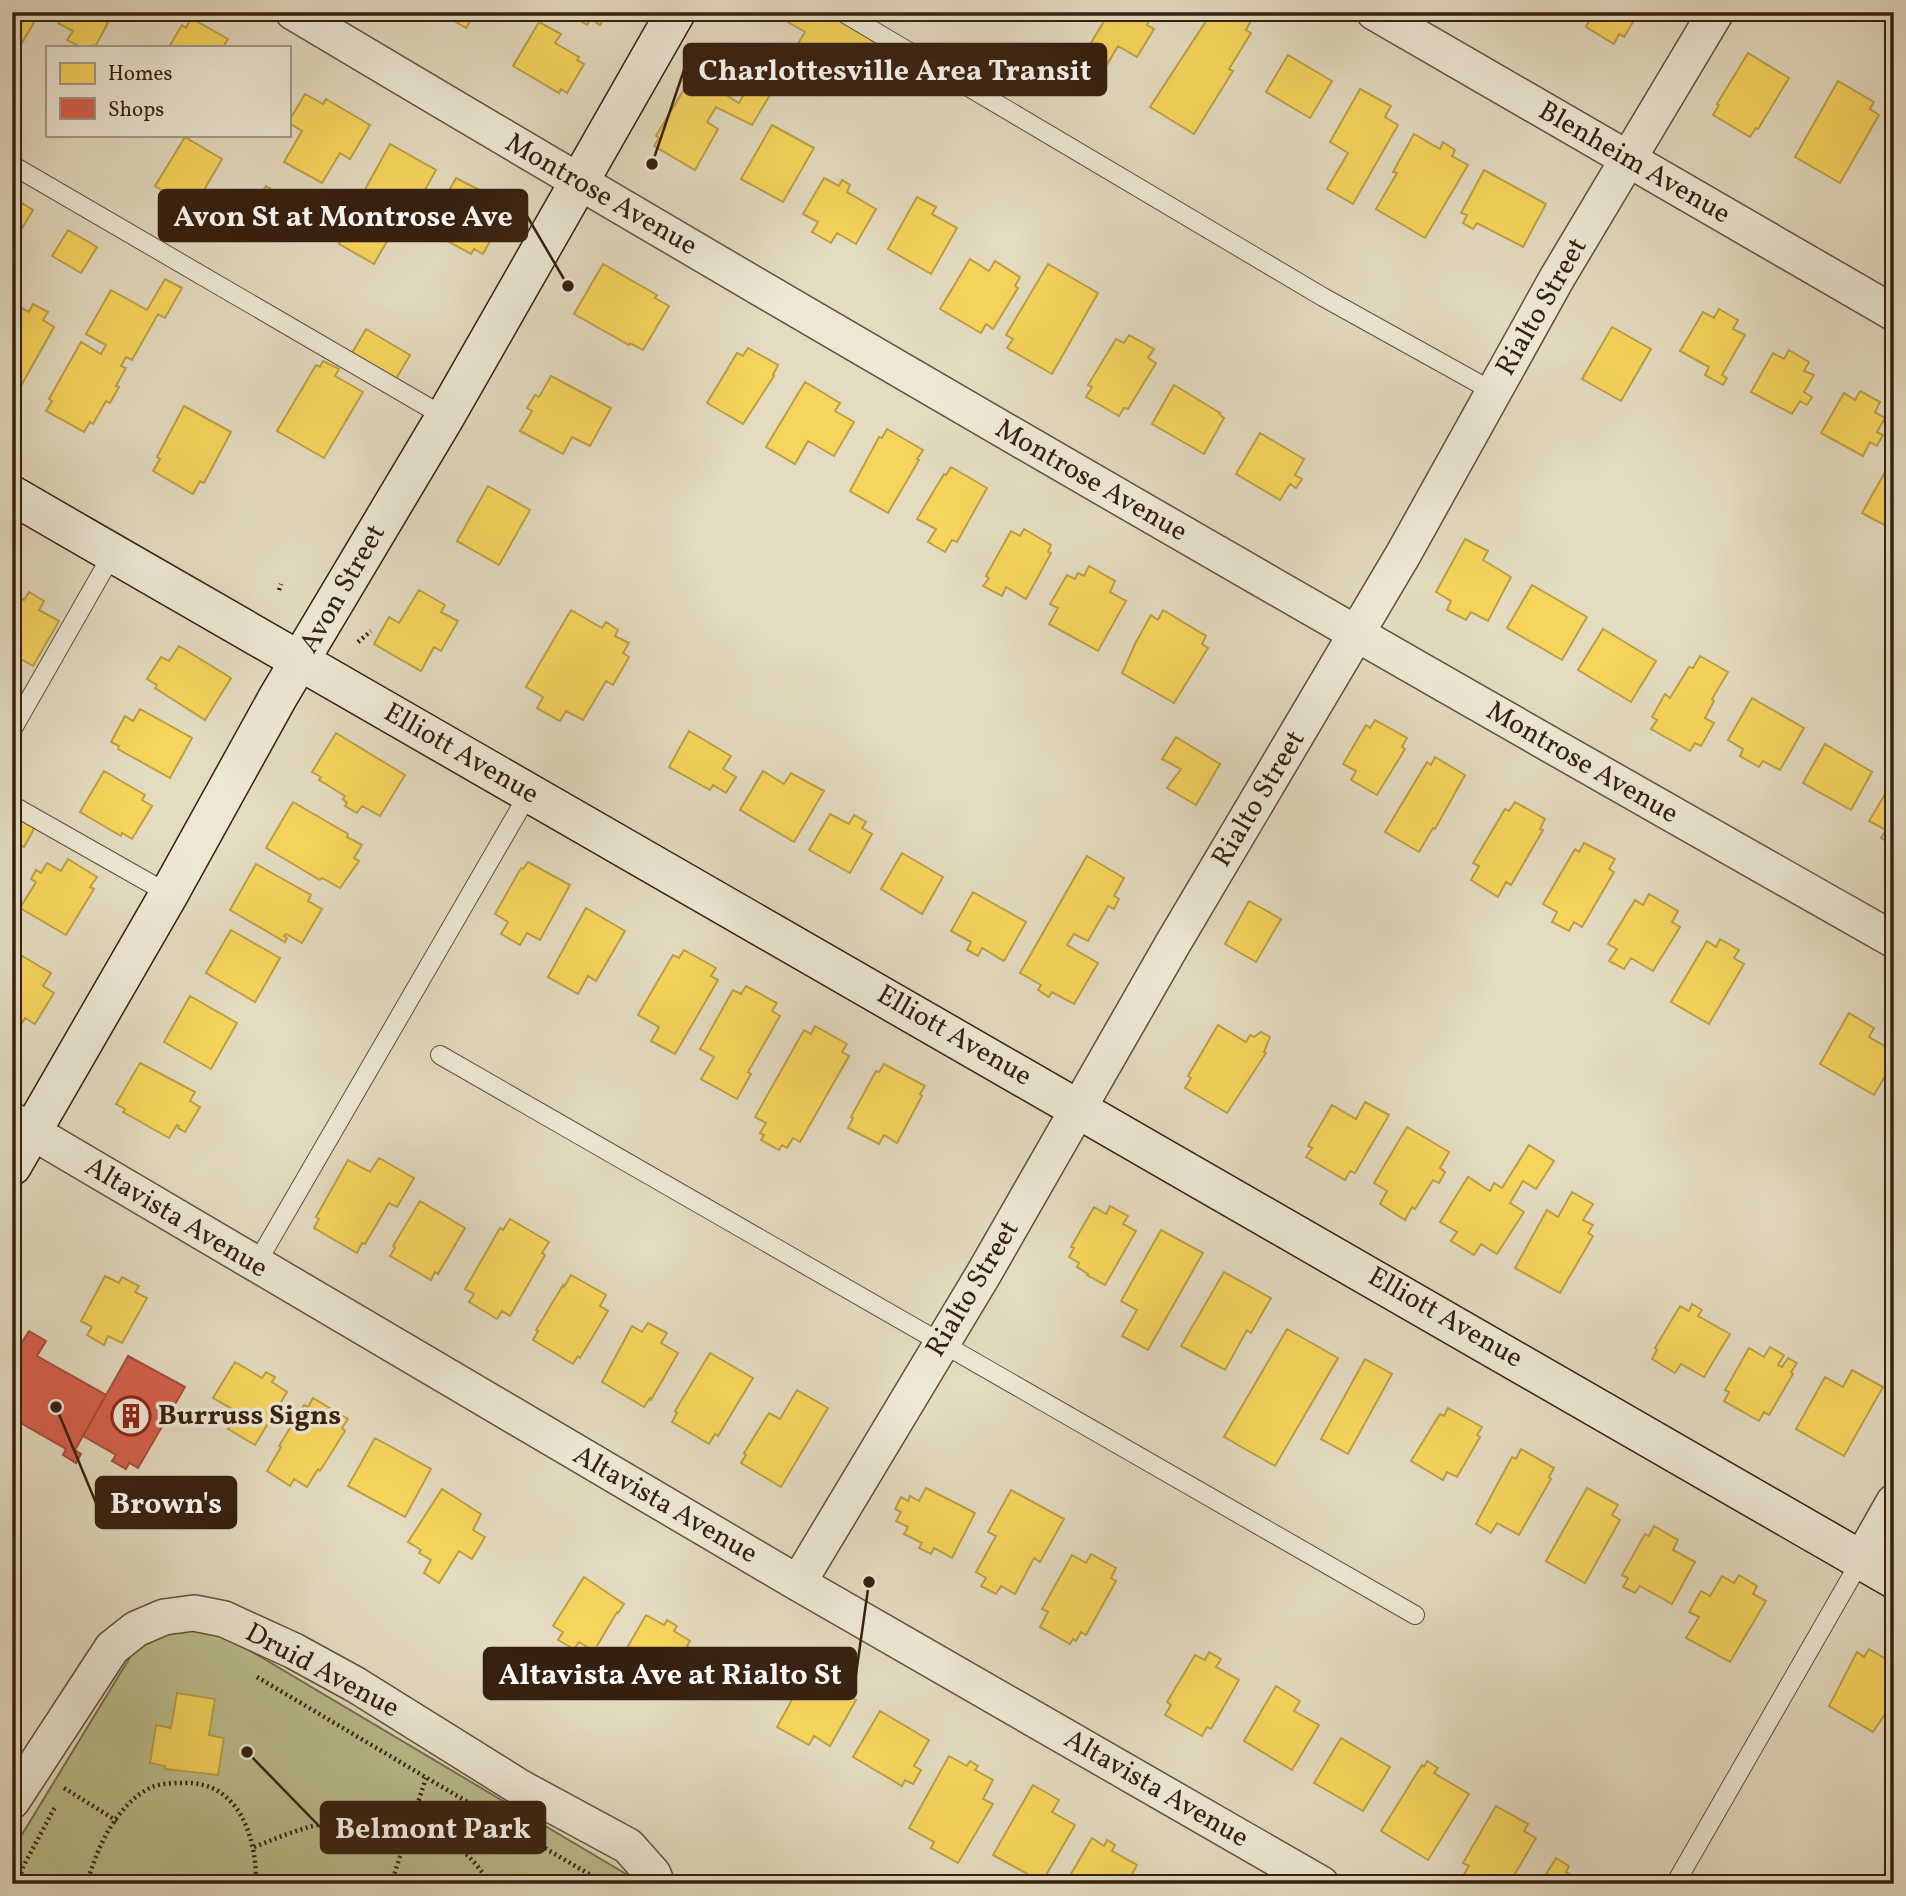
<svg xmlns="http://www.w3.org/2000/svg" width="1906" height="1896" viewBox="0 0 1906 1896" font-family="Vollkorn,serif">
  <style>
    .green { fill: #bbbe8d; stroke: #786f4e; stroke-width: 2 }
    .homes { fill: #f6d55c; stroke: #bc9f45; stroke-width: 2 }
    .shops { fill: #d6604d; stroke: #a64d3b; stroke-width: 2 }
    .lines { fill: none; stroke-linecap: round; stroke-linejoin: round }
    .lane-casing { stroke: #624f3c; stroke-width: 20 }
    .street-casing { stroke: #624f3c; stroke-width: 38 }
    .secondary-casing { stroke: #362010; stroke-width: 41 }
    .path { stroke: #362010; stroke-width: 4.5; stroke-dasharray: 2 3.5; stroke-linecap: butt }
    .lane { stroke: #ede8d6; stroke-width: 18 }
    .street { stroke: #ede8d6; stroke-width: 35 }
    .secondary { stroke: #ede8d6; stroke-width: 38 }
    .labels { text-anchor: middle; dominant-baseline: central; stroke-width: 7; stroke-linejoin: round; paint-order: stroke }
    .street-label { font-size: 28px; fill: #362010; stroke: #ede8d6 }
    .poi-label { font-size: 28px; font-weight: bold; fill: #362010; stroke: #ede8d6; text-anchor: start }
    .leader { fill: none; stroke: #362010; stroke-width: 2.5 }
    .callout-dot { fill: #362010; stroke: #ede8d6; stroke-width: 2.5 }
    .callout { fill: #362010; stroke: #362010; stroke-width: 2.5 }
    .callout-label { font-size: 30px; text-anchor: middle; font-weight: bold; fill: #fff }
  </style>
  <rect width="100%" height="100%" fill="#e4dbc0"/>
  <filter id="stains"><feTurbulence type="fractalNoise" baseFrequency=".00286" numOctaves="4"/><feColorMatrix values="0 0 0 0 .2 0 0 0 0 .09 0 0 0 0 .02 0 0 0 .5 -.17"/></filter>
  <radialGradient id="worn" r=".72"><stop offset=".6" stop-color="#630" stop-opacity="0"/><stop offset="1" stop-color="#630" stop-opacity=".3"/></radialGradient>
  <path class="green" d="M182,1625l36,8 26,14 382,227 7,10h-621v-33l120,-197 13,-15z"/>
  <path class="homes" d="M12,12h28l-25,43 -3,-2z
    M64,12h44l-4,8 4,3 -12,22 -16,2 -13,-7 6,-9 -15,-8z
    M444,12h32l-10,16 -23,-14z
    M561,12h47l-8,13 -9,-6 -4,6 -20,-12 -1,2z
    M771,12h53l83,49 -12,20 -53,-31 -10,16 -35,-21 8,-13z
    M1106,12h48l-7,13 7,4 -17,28 -19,-11 -16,27 -21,-13 23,-39 -3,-1z
    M1212,12h28l12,7 -6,11 5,3 -22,36 4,2 -39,63 -44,-27z
    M1589,12h50l-15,25 -5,-3 -5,10 -28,-17 5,-9 -4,-3z
    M191,18l37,21 -5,8h-54l13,-22 4,3z
    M539,22l22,12 -6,9 24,14 -2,3 7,4 -17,29 -6,-4 -2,4 -46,-27z
    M1748,53l41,25 -31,51 -2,-1 -6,9 -37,-22 6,-10 -2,-1z
    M1288,55l44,26 -22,37 -44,-26z
    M757,71l20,12 -25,42 -36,-18 -9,15 11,7 -23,41 -41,-24 5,-8 -3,-2 27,-45 3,2 10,-17 43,27z
    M1838,81l36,21 -4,7 9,6 -39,68 -45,-26z
    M1360,89l31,17 -6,11 13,8 -45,79 -26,-15 21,-36 -18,-11z
    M305,94l18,10 3,-5 44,26 -20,34 -10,-6 -18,30 -38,-21 18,-31 -13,-8v-2z
    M772,125l42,23 -31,54 -42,-23z
    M1414,134l26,15 3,-7 12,8 -3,6 16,9 -43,73 -49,-29 21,-36 -4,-1z
    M185,137l37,22 -29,50 -38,-23z
    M390,144l46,26 -31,56 -7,-4 -24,42 -35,-20 23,-40 -4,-2z
    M1484,170l62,34 -23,43 -46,-24 -4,6 -10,-6 4,-8 -6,-2z
    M456,178l45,23 -3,7 8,4 -23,42 -9,-5 -3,5 -44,-24z
    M824,178l15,8 3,-6 8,5 -3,7 29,17 -20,35 -19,-11 -6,10 -19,-11 6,-10 -15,-8z
    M266,186l21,13 -17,27 -21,-12z
    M12,197l21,13 -20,33h-1z
    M917,197l19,10 -4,7 25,14 -26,46 -43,-25z
    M68,230l29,17 -16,26 -29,-17z
    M970,259l19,12 6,-10 25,16 -5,9 3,2 -25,41 -7,-5 -5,9 -41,-24z
    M603,264l54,31 -2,3 14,8 -26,44 -13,-7 -1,2 -55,-31z
    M1048,264l50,29 -46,81 -45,-26 6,-9 -7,-4z
    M165,279l17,9 -17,30 -7,-4 -26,46 -6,-3 -5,9 5,2 -10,18 3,1 -9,16 -4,-2 -13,23 -3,-2 -6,10 -38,-21 6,-10 -3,-2 32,-57 20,12 5,-9 -20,-11 25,-44 36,20z
    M12,303l17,9 4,-8 15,8 -5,8 11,7 -32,57 -10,-6z
    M1719,309l19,11 -5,9 12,6 -23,40 5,3 -4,7 -18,-10 4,-8 -29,-16 23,-39 11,6z
    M1612,327l39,22 -30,52 -39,-22z
    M366,329l44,26 -14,24 -44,-26z
    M1129,335l25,14 -6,9 8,5 -28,46 -4,-1 -5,8 -33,-19 6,-10 -4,-2 28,-46 8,4z
    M748,348l30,17 -5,10 1,1 -31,48 -36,-21 30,-50 6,3z
    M1789,350l20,12 -5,9 10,4 -10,17 8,5 -5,8 -7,-4 -8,13 -41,-22 22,-39 11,6z
    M323,361l16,8 -4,7 28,16 -39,66 -47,-27 39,-66 4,2z
    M551,376l60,32 -21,38 -18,-9 -9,17 -43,-23 12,-20 -5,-3 8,-13 4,2z
    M805,382l35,21 -5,8 19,11 -20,34 -26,-15 -13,23 -29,-17z
    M1174,385l46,28 -1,1 5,4 -20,36 -52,-30z
    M1860,391l20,11 -5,10 10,6 -8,14 6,3 -6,11 -7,-4 -7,14 -42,-23 23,-40 11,7z
    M184,406l47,26 -27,51 -4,-2 -7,13 -40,-23 7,-12 -3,-2z
    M887,429l36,21 -6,9 2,1 -31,53 -38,-22 29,-54 3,1z
    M1260,433l44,26 -9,16 7,4 -6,9 -6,-4 -10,16 -44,-26z
    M1894,456v74l-32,-17z
    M951,467l36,21 -30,54 -5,-2 -7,12 -17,-10 8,-13 -19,-10 27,-45 2,1z
    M488,486l42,24 -31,55 -42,-24z
    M1024,529l27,16 -3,7 3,1 -25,46 -20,-12 -4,9 -19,-10 6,-8 -3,-2 25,-45 9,5z
    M1465,539l23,12 -5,9 28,17 -23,44 -17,-9 -5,8 -19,-10 4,-9 -15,-9z
    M1089,566l26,15 -5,11 16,9 -28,50 -49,-27 9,-16 -8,-4 17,-29 8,4 3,-6 6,3z
    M1532,585l55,32 -25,43 -55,-32z
    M419,590l26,15 -4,7 17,9 -17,30 -7,-4 -13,24 -47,-27 15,-27 10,6z
    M29,592l15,9 -5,9 20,11 -26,45 -21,-12v-60l12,6z
    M571,610l31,18 4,-6 12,8 -3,6 14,7 -6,10 6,4 -16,28 -7,-4 -23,39 -17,-9 -6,10 -23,-13 6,-11 -17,-10z
    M1163,610l43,26 -4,8 6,4 -34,55 -52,-30 14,-31 15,-27 7,5z
    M1603,629l53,32 -25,41 -53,-32z
    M179,646l52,32 -26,42 -50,-32 2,-3 -10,-6 14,-22 8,4z
    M1700,656l28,16 -16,27 2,2 -9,17 9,5 -13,23 -6,-3 -5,8 -39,-22 6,-9 -5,-3 13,-23 5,4 19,-31 4,1z
    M1752,698l52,30 -24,42 -17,-9 -4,6 -19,-11 3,-7 -15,-9z
    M140,709l52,29 -22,40 -52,-29 1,-3 -8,-4 14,-26 8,5z
    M1375,720l32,18 -5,9 3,2 -28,46 -26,-15 5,-9 -13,-7 23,-39 4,3z
    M689,731l42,25 -8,13 13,8 -10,16 -13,-8 -3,5 -41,-23z
    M336,733l69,42 -25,41 -18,-10 -5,7 -12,-7 2,-3 -4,-4 2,-3 -26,-16 2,-3 -9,-5z
    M1176,737l44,27 -24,41 -29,-17 14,-19 -19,-10z
    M1825,744l47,28 -21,38 -48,-27z
    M1435,757l30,18 -30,54 -2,-1 -14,24 -34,-20 42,-70 4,3z
    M104,771l41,24 -3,5 10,6 -20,33 -10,-6 -1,3 -41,-24z
    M763,771l21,13 7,-11 33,18 -30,51 -54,-32z
    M1893,781h1v65l-13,-8 5,-8 -17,-9z
    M293,802l55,32 -1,3 15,8 -8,13 5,3 -19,27 -18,-10 -2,2 -54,-32z
    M1515,802l30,17 -5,10 3,1 -32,55 -5,-3 -8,15 -27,-17 8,-14 -6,-3 32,-54 4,2z
    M12,814l23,13 -11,20 -12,-7z
    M830,814l19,10 5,-9 12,7 -4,6 10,6 -22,39 -41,-23z
    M1584,843l31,16 -6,10 5,3 -32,55 -8,-5 -5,9 -17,-9 5,-10 -14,-8 32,-55 4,3z
    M902,853l41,24 -21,37 -41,-25z
    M1087,856l37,22 -10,18 5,3 -5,10 -6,-3 -20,35 -14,-7 -7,11 31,18 -24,41 -22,-12 -3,5 -11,-7 3,-5 -21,-12z
    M68,859l29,18 -7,10 4,2 -28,46 -46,-27 16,-26 -5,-3 5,-9 5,3 6,-10 14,8z
    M528,862l42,23 -30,55 -13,-7 -7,12 -19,-11 7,-12 -13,-8 26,-46 2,1z
    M256,864l55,31 -3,6 14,8 -20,34 -16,-9 -2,2 3,2 -2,4 -55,-32z
    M973,892l53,30 -22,39 -22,-13 -4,8 -11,-6 4,-8 -20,-11z
    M1649,894l29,17 -6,11 8,5 -27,44 -22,-13 -7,11 -15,-8 8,-12 -9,-5 27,-44 8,5z
    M1249,901l32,18 -25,43 -31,-18z
    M586,908l39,23 -29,50 -8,-5 -10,18 -30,-17z
    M231,930l49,28 -25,44 -49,-29z
    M1720,939l19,11 -5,8 10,6 -35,60 -38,-22 36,-61 9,6z
    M12,950l39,23 -8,13 11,7 -19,31 -10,-6 -8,13 -5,-2z
    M684,950l32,18 -5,8 7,4 -43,74 -24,-13 8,-14 -21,-12 35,-60 6,3z
    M746,986l31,17 -5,8 8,5 -32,56 3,2 -14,25 -36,-20 13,-22 -14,-8 33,-59 8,4z
    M190,996l47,27 -26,46 -47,-27z
    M1849,1013l25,15 -5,9 25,14v10l-20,34 -54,-31z
    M1218,1025l28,17 4,-7 4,2 7,-5 9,5 -6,15 2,1 -39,60 -42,-25 6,-10 -3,-2z
    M815,1026l32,18 -5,8 7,4 -49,86 -7,-4 -6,10 -5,-3 -3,5 -18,-10 3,-5 -4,-2 6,-10 -11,-6 49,-87 7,4z
    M140,1063l55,29 -5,9 10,6 -15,25 -7,-4 1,-2 -2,-1 -8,13 -46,-26 2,-3 -9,-5z
    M884,1064l41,22 -5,8 2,2 -25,47 -13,-8 -5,9 -31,-16 5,-10 -2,-1 25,-46 3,1z
    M1365,1102l24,13 -34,58 -5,-2 -5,9 -39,-23 6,-9 -4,-2 24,-41 24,14z
    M1407,1127l42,25 -9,16 5,4 -6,11 -6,-3 -18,29 -3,-2 -7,13 -25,-16 7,-13 -13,-8z
    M1529,1145l25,16 -18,28 -13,-8 -13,22 14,9 -27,42 -16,-10 -7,11 -23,-14 6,-9 -17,-10 28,-45 22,14 4,-8 8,5z
    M379,1158l35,20 -17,29 -8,-4 -24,41 -3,-1 -5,10 -43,-25 5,-9 -3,-2 32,-57 22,12z
    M1572,1192l21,12 -10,16 10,5 -5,8 5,3 -33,57 -45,-25 32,-58 11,7z
    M420,1201l45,27 -27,46 -3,-2 -4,8 -41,-24 5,-8 -2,-2z
    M1110,1206l18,10 -5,8 13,7 -31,54 -18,-10 1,-1 -11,-7 2,-4 -10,-6 5,-9 -3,-1 23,-40 12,7z
    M510,1219l39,23 -7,11 3,2 -35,61 -8,-5 -5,8 -28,-17 5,-8 -9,-5 35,-61 3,2z
    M1161,1230l42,23 -55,97 -26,-14 15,-26 -16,-9z
    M1224,1272l47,26 -20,35 -4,-3 -22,40 -44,-24z
    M571,1275l35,20 -6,11 8,5 -28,47 -2,-2 -5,8 -40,-24 5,-9 -2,-1 27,-45 1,2z
    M105,1276l14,7 3,-6 17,9 -4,6 12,6 -25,45 -14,-7 -4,9 -17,-10 5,-8 -11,-6z
    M1692,1304l10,6 -4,6 32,18 -26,43 -23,-13 -6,9 -23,-14 5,-9 -2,-2 25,-42 9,5z
    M648,1323l19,10 -6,10 17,10 -27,47 -1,-2 -6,9 -42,-25 30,-56 10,6z
    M1287,1329l51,29 -63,108 -51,-29z
    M1770,1347l14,8 -6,10 4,2 6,-9 9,5 -6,9 2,2 -24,41 -5,-3 -5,9 -35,-20 5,-9 -4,-2 24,-42 15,9z
    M710,1353l43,25 -35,58 -3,-2 -6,10 -37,-22 5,-9 -2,-2z
    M1365,1359l27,15 -44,80 -27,-15z
    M235,1362l27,16 4,-6 9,5 -3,5 15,10 -32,53 -27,-16 9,-17 -24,-14z
    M1852,1370l31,17 -39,69 -48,-27 29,-52 18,10z
    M797,1390l31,18 -47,79 -40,-24 5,-8 -2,-2 25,-40 11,6z
    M313,1398l35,21 -6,9 3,3 -25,40 -2,-2 -11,18 -13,-8 -4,7 -23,-15 14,-24 -2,-1 25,-41 4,2z
    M1448,1408l34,19 -5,8 3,2 -23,40 -10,-5 -4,8 -32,-19 29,-47 4,2z
    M375,1438l56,31 -26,48 -57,-31z
    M1521,1449l33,19 -5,9 2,2 -32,56 -22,-12 -6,10 -15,-9 36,-67 4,2z
    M926,1488l49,25 -23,45 -18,-10 -3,6 -12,-6 3,-5 -18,-9 4,-7 -12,-6 5,-9 -6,-3 6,-12 7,4 2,-5 9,5z
    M1587,1488l31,17 -6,10 8,5 -35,63 -39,-22z
    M442,1489l39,25 -8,16 12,7 -13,22 -13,-8 -20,32 -15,-10 7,-13 -12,-7 2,-3 -13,-8z
    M1011,1490l53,29 -24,43 -6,-4 -19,36 -14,-8 -5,8 -15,-8 5,-8 -10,-6 20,-36 -8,-4z
    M1654,1526l24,14 -5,10 22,12 -23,42 -32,-18 -5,7 -12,-6 5,-9 -6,-3 23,-41 4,2z
    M1091,1554l25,14 -5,10 5,3 -30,54 -5,-3 -5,9 -3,-2 -3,5 -30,-17 8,-15 -6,-3 30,-54 14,8z
    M1739,1575l18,11 -4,8 13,7 -36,61 -44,-24 13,-21 -10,-5 12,-21 9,5 12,-20 12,7z
    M584,1577l40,27 -6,9 -1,-1 -23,39 -15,-9 -5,7 -16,-9 5,-8 -10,-6z
    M646,1615l18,10 3,-5 10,6 -3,5 16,10 -3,5 7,5 -12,20 -8,-4 -11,19 -9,-6 -4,8 -21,-12 4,-9 -13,-7z
    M1869,1649l25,15v19l-9,15 8,4 -20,30 -44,-26 28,-54 7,5z
    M1209,1652l12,7 -5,8 23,13 -28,49 -4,-2 -5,9 -37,-21 6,-10 -4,-3 28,-47 10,5z
    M807,1672l15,8 5,-7 21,12 -4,8 12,7 -26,46 -16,-10 -5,9 -32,-18z
    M1276,1686l24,15 -6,10 25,14 -27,45 -48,-29z
    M177,1693l38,6 -6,36 15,3 -6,37 -53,-6v-3l-15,-3 6,-38 15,3z
    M880,1711l49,29 -15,26 7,4 -8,14 -8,-4 -3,6 -49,-29z
    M1341,1738l49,29 -27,44 -49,-28z
    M949,1756l18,10 3,-5 8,5 -3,4 18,10 -10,19 10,5 -35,59 -27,-15 3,-6 -25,-14z
    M1427,1761l11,7 -4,5 35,21 -41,66 -47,-29 41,-66 2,2z
    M1033,1785l26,15 -7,12 23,13 -33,57 -49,-27z
    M1496,1806l32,18 -4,7 12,7 -27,46h-33l-13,-8 6,-10 -6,-3z
    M1092,1838l12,8 3,-6 8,5 -3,6 25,14 -10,19h-41l-15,-10z
    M1556,1858l13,8 -3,6 20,12h-46z"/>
  <path class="shops" d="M29,1331l17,10 -9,15 69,39 -31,55 6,4 -5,9 -13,-8 3,-6 -54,-31v-72l6,3z
    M128,1356l57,31 -47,81 -9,-5 -3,6 -14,-8 4,-6 -33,-19z"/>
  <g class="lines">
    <g class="lane-casing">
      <path id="lane" d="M842,12l481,285 171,95
        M12,165l433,252
        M12,730l101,-177
        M12,805l157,89
        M440,1055l975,560
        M255,1266l274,-473
        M1675,1884l186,-324"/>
    </g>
    <g class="street-casing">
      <path id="street" d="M293,12c530,316 1064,624 1601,928
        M1374,12l520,301
        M12,1120l786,463 523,301
        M1861,1560l33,-58
        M798,1583l185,-308 189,-330 232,-392 153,-275 159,-266
        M12,1801l100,-153 24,-19 28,-12 30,-4 30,6 70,32 62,34 165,103 107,58 25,28 4,10"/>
    </g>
    <g class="secondary-casing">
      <path id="secondary" d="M12,495c626,363 1256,719 1882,1084
        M12,1166l157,-272 109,-197 167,-280 231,-405"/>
    </g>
    <path class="path" d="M279,590l2,-6
      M358,642l13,-11
      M257,1677l234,139
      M64,1788l53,33
      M507,1826l99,58
      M254,1847c75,-31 143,-50 213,8 9,8 16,19 24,29
      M18,1884l5,-17 32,-60
      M87,1884c9,-35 30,-81 65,-97 10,-4 22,-4 32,-4 55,-2 73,55 72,101
      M391,1884l35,-106"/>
    <use href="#lane" class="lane"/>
    <use href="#street" class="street"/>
    <use href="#secondary" class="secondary"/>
  </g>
  <defs>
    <g id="building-ring" transform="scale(2.0125)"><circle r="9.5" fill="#ede8d6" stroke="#8f2418" stroke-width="1.5"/><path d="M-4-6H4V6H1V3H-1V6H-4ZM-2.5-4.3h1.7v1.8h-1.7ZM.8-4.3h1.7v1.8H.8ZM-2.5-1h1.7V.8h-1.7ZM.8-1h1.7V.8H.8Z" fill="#8f2418"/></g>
  </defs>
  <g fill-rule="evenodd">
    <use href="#building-ring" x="131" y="1416"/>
  </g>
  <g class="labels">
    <g class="street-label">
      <text transform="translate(1634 163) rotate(30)">Blenheim Avenue</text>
      <text transform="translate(601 195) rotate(30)">Montrose Avenue</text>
      <text transform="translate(1542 307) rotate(-60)">Rialto Street</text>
      <text transform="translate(1091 481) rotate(30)">Montrose Avenue</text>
      <text transform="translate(343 589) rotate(-60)">Avon Street</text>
      <text transform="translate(461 754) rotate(30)">Elliott Avenue</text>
      <text transform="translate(1582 763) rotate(30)">Montrose Avenue</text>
      <text transform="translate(1259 799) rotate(-59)">Rialto Street</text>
      <text transform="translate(954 1036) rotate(30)">Elliott Avenue</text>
      <text transform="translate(176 1218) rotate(31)">Altavista Avenue</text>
      <text transform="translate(973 1289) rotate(-59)">Rialto Street</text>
      <text transform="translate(1445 1318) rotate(30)">Elliott Avenue</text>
      <text transform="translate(665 1505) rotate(30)">Altavista Avenue</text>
      <text transform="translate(322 1671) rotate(28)">Druid Avenue</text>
      <text transform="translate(1156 1789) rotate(30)">Altavista Avenue</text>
    </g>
    <g class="poi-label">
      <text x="158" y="1416">Burruss Signs</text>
    </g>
  </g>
  <path class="leader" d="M652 164L684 70M568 286L527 216M56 1407L96 1503M869 1582L856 1674M247 1752L321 1828"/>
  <g class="callout-dot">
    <circle cx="652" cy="164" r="7"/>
    <circle cx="568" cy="286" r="7"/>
    <circle cx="56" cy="1407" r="7"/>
    <circle cx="869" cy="1582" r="7"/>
    <circle cx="247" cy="1752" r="7"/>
  </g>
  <g class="callout">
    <rect x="684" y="44" width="422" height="51" rx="7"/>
    <rect x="159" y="190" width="368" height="51" rx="7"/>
    <rect x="96" y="1477" width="140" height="51" rx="7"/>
    <rect x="484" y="1648" width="372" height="51" rx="7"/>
    <rect x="321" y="1802" width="224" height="51" rx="7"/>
  </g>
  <g class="callout-label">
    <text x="895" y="80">Charlottesville Area Transit</text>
    <text x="343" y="226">Avon St at Montrose Ave</text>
    <text x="166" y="1513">Brown's</text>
    <text x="670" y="1684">Altavista Ave at Rialto St</text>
    <text x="433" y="1838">Belmont Park</text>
  </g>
  <rect width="1906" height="1896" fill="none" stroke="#e4dbc0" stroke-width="42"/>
  <rect x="14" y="14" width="1878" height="1868" fill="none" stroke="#362010" stroke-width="3.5"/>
  <rect x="21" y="21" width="1864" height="1854" fill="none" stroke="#362010" stroke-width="2"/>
  <rect x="46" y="46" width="245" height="91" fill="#ede8d6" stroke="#a49887" stroke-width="2"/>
  <rect x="60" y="63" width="35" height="21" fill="#f6d55c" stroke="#a49887" stroke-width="2"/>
  <text x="108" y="80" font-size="21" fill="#362010">Homes</text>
  <rect x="60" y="98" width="35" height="21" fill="#d6604d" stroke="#a49887" stroke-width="2"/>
  <text x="108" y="116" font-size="21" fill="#362010">Shops</text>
  <rect width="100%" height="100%" filter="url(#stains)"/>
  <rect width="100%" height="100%" fill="url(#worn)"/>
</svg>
